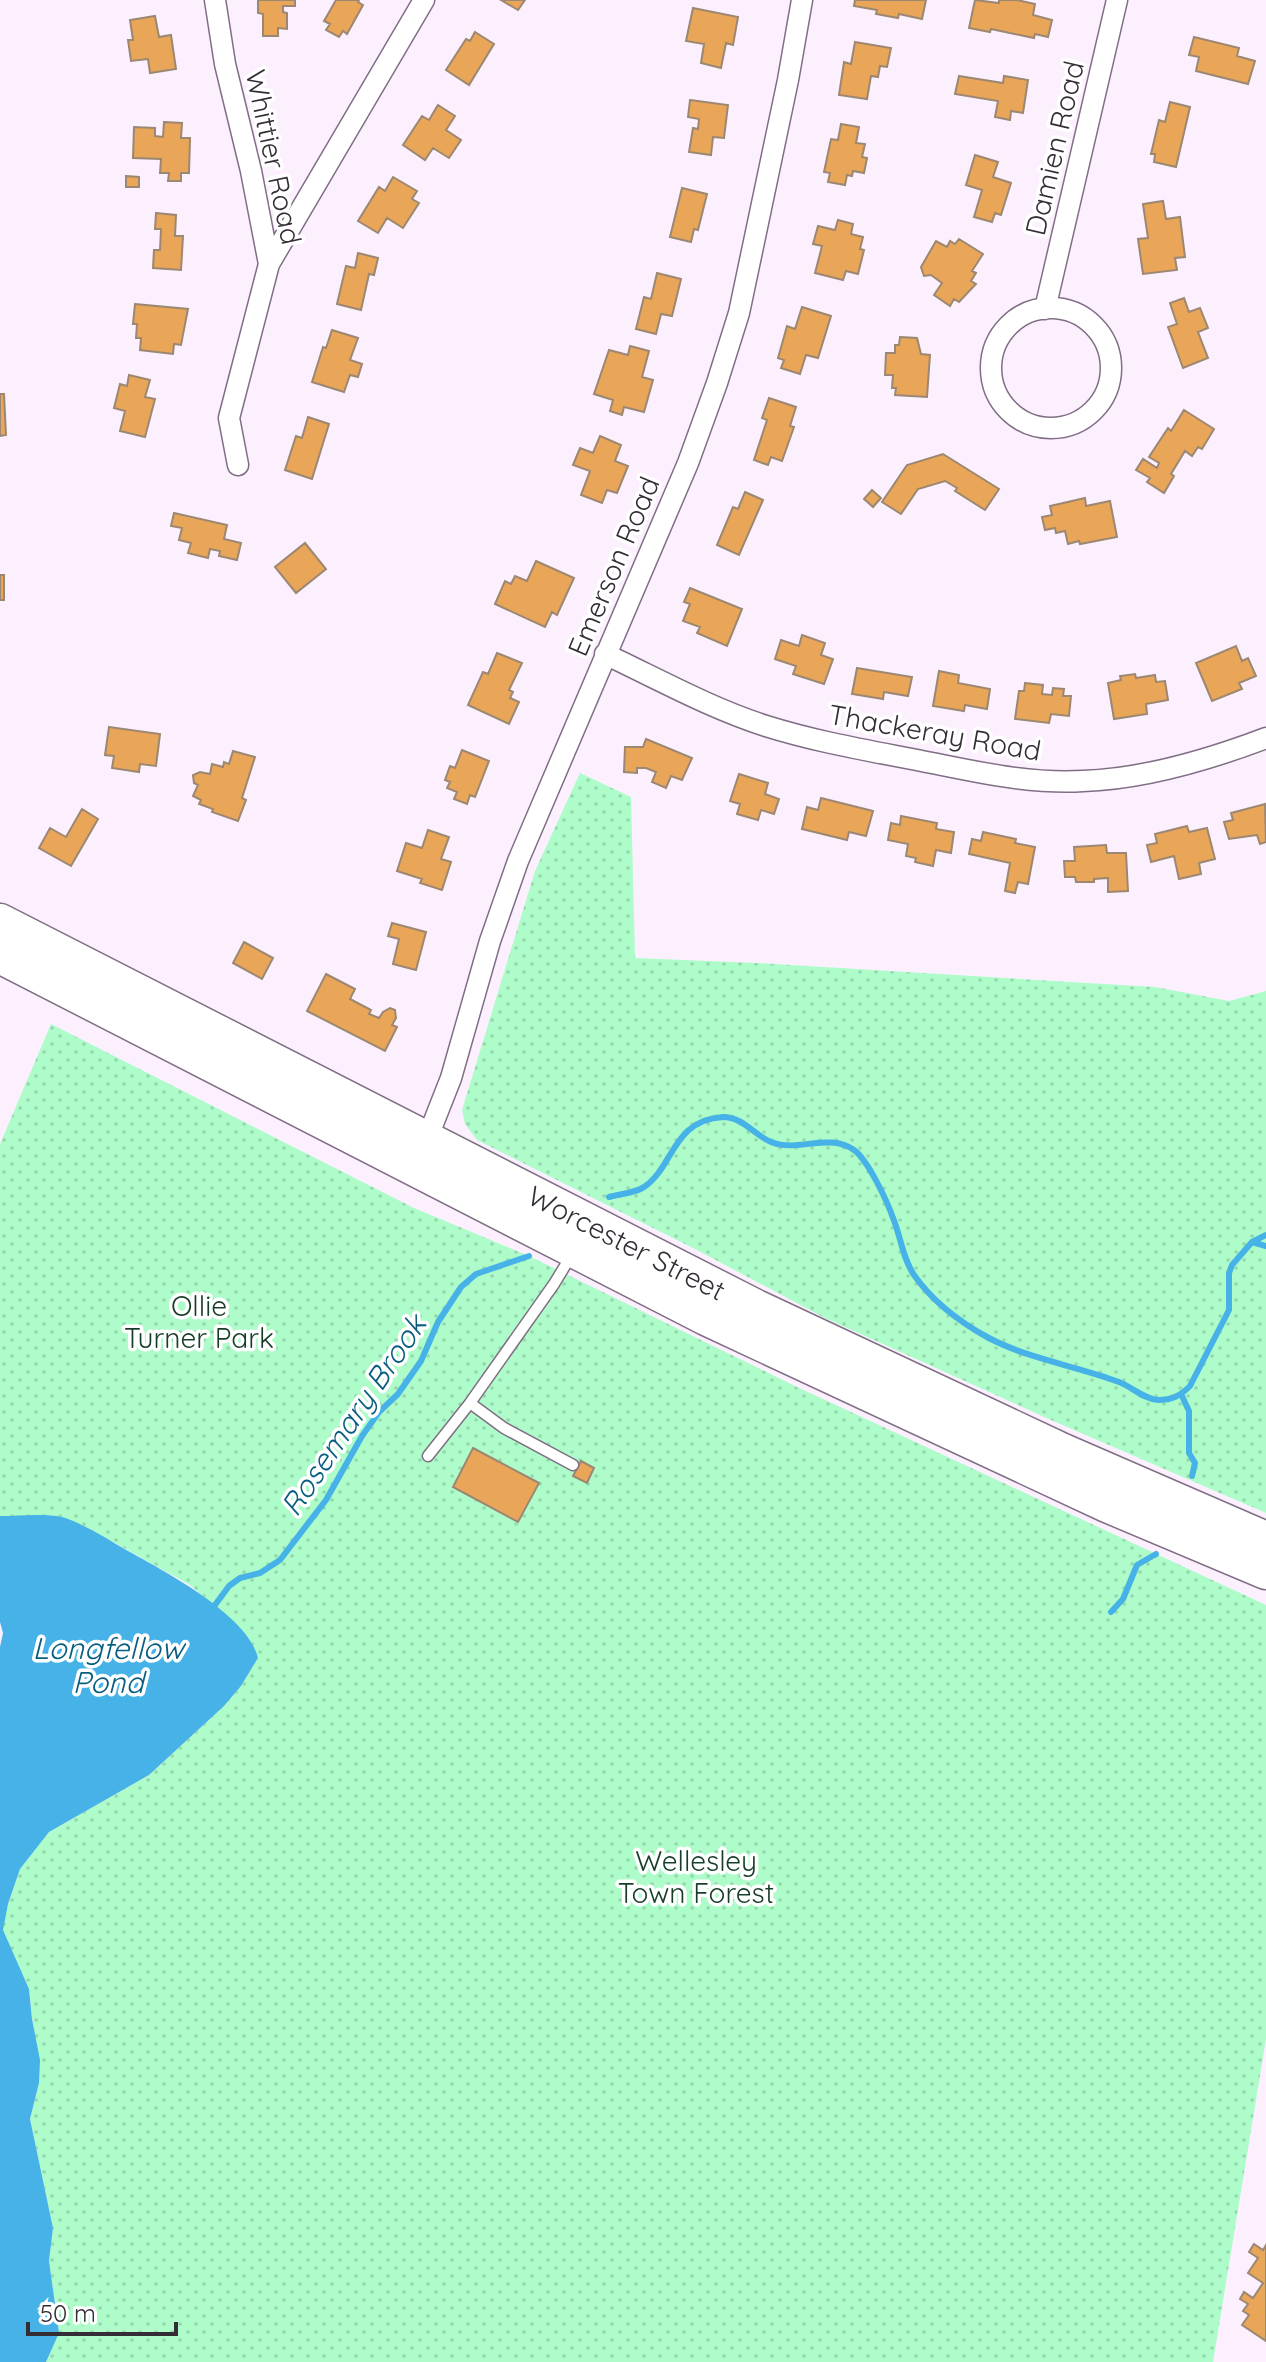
<svg xmlns="http://www.w3.org/2000/svg" width="1266" height="2362" viewBox="0 0 1266 2362" font-family="Quicksand,sans-serif">
  <style>
    .park { fill: url(#park-dots) }
    .water { fill: #46b2e7 }
    .lines { fill: none; stroke-linecap: round; stroke-linejoin: round }
    .stream { stroke: #46b2e7; stroke-width: 6 }
    .building { fill: #e9a558; stroke: #9c8772; stroke-width: 2 }
    .lane-casing { stroke: #806e84; stroke-width: 13 }
    .street-casing { stroke: #806e84; stroke-width: 23 }
    .highway-casing { stroke: #806e84; stroke-width: 39 }
    .lane { stroke: #fff; stroke-width: 10 }
    .street { stroke: #fff; stroke-width: 20 }
    .highway { stroke: #fff; stroke-width: 36 }
    .labels { text-anchor: middle; dominant-baseline: central; stroke-width: 7; stroke-linejoin: round; paint-order: stroke }
    .street-label { font-size: 28px; fill: #342d36; stroke: #fff }
    .park-label { font-size: 28px; fill: #163e27; stroke: #fff }
    .water-label { font-size: 30px; font-style: italic; fill: #075e81; stroke: #fff }
  </style>
  <defs>
    <pattern id="park-dots" width="8" height="8" patternUnits="userSpaceOnUse" patternTransform="scale(2)"><rect width="8" height="8" fill="#adfcc9"/><path d="M2 2h.1M6 6h.1" fill="none" stroke="#95d8ad" stroke-width="1.8" stroke-linecap="round"/></pattern>
  </defs>
  <rect width="100%" height="100%" fill="#fcf0ff"/>
  <path class="park" d="M580,773l51,24 4,161 121,5 399,24 74,14 37,-10v522l-215,-93 -226,-102 -132,-70 -216,-108 -12,-16 -3,-14 73,-239z
    M51,1024l363,184 115,48 264,129 473,220v434l-53,323h-1167l13,-29 -10,-72 4,-33 -23,-109 9,-36 -10,-94 -27,-59 6,-26 12,-35 29,-37 100,-57 75,-69 17,-20 17,-28 -9,-17 -21,-23 -38,-33 -104,-58 -26,-10 -60,-1v-372z"/>
  <path class="water" d="M0,1516c19,0 43,-3 62,1 23,7 45,22 66,34 36,20 120,64 130,107l-17,28 -17,20 -75,69 -100,57 -29,37 -12,35 -5,26 26,59 3,30 8,41 -1,23 -9,36 23,109 -4,33 10,72 -13,29h-46v-715l3,-14 -3,-11z"/>
  <g class="lines">
    <path class="stream" d="M609,1197c11,-3 27,-4 35,-10 30,-20 28,-67 79,-70 20,0 31,18 48,25 26,11 58,-10 83,8 14,10 33,51 39,68 8,19 9,39 21,57 19,27 44,46 73,62 41,22 90,29 132,45 13,5 25,17 39,18 14,0 22,-4 32,-14l39,-76v-37l3,-8 20,-23 14,-7
      M1252,1242l14,4
      M1181,1394l8,17v42l6,10 -3,13
      M215,1605l14,-19 11,-8 20,-5 20,-13 46,-60 36,-64 17,-24 19,-18 23,-33 17,-39 23,-35 15,-13 53,-18
      M1111,1612l12,-13 14,-34 19,-11"/>
  </g>
  <path class="building" d="M258,0h37v6h-12v6l4,1v16l-9,-1v8h-15v-22l-5,-1z
    M336,0h23l-1,2 5,3 -16,29 -4,-3 -4,6 -13,-7 4,-6 -6,-3z
    M501,0h24l-7,10z
    M855,0h71l-4,19 -23,-5 -1,4 -22,-4 1,-4 -23,-4z
    M975,0l24,3v-3h18l18,4 -2,11 19,5 -4,17 -13,-3 -1,4 -43,-9 -1,3 -21,-4z
    M693,8l45,9 -5,28 -7,-2 -5,25 -20,-5 3,-19 -18,-3z
    M155,16l4,21 12,-2 5,34 -26,4 -2,-14 -17,2 -3,-21h5l-3,-20z
    M475,32l19,12 -25,41 -23,-15 20,-31 4,2z
    M1194,37l45,11 -2,8 18,5 -7,23 -52,-13 3,-14 -10,-2z
    M855,42l36,6 -4,19 -7,-1 -2,11 -7,-1 -4,23 -28,-4 5,-33 7,2z
    M959,76l44,7 1,-7 24,4 -5,33 -12,-2 -1,9 -15,-3 3,-16 -43,-7z
    M690,100l38,5 -4,33 -11,-1 -2,18 -22,-3 4,-24 5,1 1,-10 -11,-2z
    M1170,102l20,5 -14,60 -22,-5 1,-8h-4l8,-34 6,2z
    M438,105l17,11 -9,14 15,10 -12,18 -16,-10 -8,12 -22,-15 19,-29 7,4z
    M164,122l18,1 -1,15h9l-1,35h-8v8h-13l1,-8h-9l1,-14 -28,-1 1,-31 21,1v8l8,1z
    M841,124l18,3 -3,16 9,1 -3,13 5,1 -3,15 -11,-2 -1,5 -5,-1 -2,10 -17,-3 2,-9 -6,-1 7,-33 7,1z
    M975,155l23,7 -5,15 18,6 -10,32 -6,-2 -3,9 -18,-5 8,-27 -16,-5z
    M126,176l13,1v10h-13z
    M393,177l24,14 -5,8 7,4 -16,25 -16,-10 -9,15 -20,-12 21,-34 6,4z
    M682,188l25,6 -9,36 -4,-1 -3,13 -21,-5z
    M1163,201l3,18 14,-2 5,40 -10,1 2,12 -34,4 -5,-35 10,-1 -5,-34z
    M156,213l20,2 -1,21h8l-2,34 -28,-2 1,-18h6l1,-21h-6z
    M838,220l15,4 -2,10 12,3 -3,12 4,1 -6,24 -12,-3 -3,9 -28,-7 7,-27 -9,-2 5,-18 17,4z
    M959,239l24,15 -11,17 4,2 -5,8 5,3 -17,18 -5,-3 -4,7 -16,-11 8,-12 -11,-8 -7,1 -3,-9 15,-26 11,6 3,-6 5,3z
    M358,253l20,5 -4,17 -5,-1 -8,36 -24,-6 9,-38 9,2z
    M657,273l24,6 -9,37 -11,-2 -5,20 -20,-5 8,-32 7,2z
    M1184,298l5,14 11,-4 8,20 -10,4 10,26 -25,10 -15,-41 9,-3 -7,-21z
    M135,304l53,5 -7,36 -7,-1 -1,10 -33,-4 1,-12h-5l1,-14h-4z
    M802,307l29,9 -13,42 -12,-3 -6,19 -19,-6 3,-8 -6,-2 9,-32 8,3z
    M332,330l26,8 -8,22 12,4 -4,13 -8,-2 -6,17 -32,-10 11,-35 3,1z
    M900,337l17,1 4,16 9,1 -3,42 -32,-2 1,-7h-4l1,-13h-8l1,-22h9v-8h4z
    M630,346l19,5 -7,26 11,3 -9,32 -20,-5 -2,8 -12,-4 3,-11 -19,-6 15,-44 19,5z
    M129,375l21,5 -5,17 10,2 -10,38 -25,-6 5,-20 -11,-3 6,-24 7,2z
    M0,394h4l2,41 -6,1z
    M769,398l27,9 -6,19 4,1 -12,34 -11,-4 -3,8 -14,-5 13,-40 -5,-2z
    M1184,410l30,19 -12,20 -4,-2 -6,9 -7,-5 -14,23 3,2 -10,17 -17,-11 3,-4 -14,-8 7,-11 14,9 2,-5 -10,-6 19,-29 3,3z
    M308,417l21,7 -17,55 -27,-9 11,-34 6,2z
    M600,436l21,9 -6,16 13,5 -11,27 -10,-3 -5,13 -21,-8 9,-24 -17,-6 7,-17 13,5z
    M943,454l56,35 -14,21 -30,-19 2,-3 -12,-7 -27,8 -17,25 -19,-12 25,-37z
    M872,490l9,8 -8,9 -9,-8z
    M745,492l18,8 -24,55 -22,-10 16,-38 5,2z
    M1085,498l1,8 24,-5 7,36 -37,7 -1,-3 -11,3 -3,-13 -9,2 -1,-5 -10,2 -3,-13 10,-2 -2,-9z
    M174,513l53,12 -3,14 17,4 -4,17 -18,-4 1,-5 -10,-2 -2,9 -20,-5 3,-10 -12,-3 3,-12 -11,-2z
    M305,543l21,26 -30,24 -21,-26z
    M536,561l38,17 -17,37 -5,-3 -7,15 -50,-23 10,-23 6,3 4,-8 12,5z
    M0,575h4v25h-4z
    M690,588l52,21 -15,37 -30,-13 3,-6 -17,-6 7,-17 -6,-2z
    M802,635l23,8 -4,12 12,4 -9,25 -31,-10 3,-8 -21,-7 6,-19 18,6z
    M1236,646l6,15 6,-3 8,18 -17,7 3,6 -30,12 -16,-38z
    M497,653l25,10 -13,27 4,2 -3,6 9,4 -10,22 -41,-19 15,-33 5,2z
    M857,668l55,9 -4,19 -24,-4 -1,7 -31,-5z
    M939,671l20,4 -1,8 32,6 -3,20 -22,-4 -1,6 -31,-5z
    M1135,674l1,4 19,-3 1,7 9,-1 3,19 -22,4 1,10 -33,5 -6,-36 13,-3 -1,-4z
    M1025,683l18,2 -1,9 10,1 1,-7 11,1 -1,7h8l-2,20 -18,-2 -2,9 -34,-4 4,-28h5z
    M109,727l51,7 -4,32 -16,-2 -1,8 -27,-4 2,-12 -9,-1z
    M646,739l46,19 -10,22 -11,-4 -5,12 -14,-6 4,-10 -10,-4h-9v5l-13,-1 1,-25h18z
    M462,750l27,11 -14,36 -5,-2 -3,9 -13,-5 3,-7 -10,-4 3,-6 -5,-2 5,-14 5,2z
    M233,751l22,6 -13,41 4,2 -8,21 -26,-9 1,-3 -14,-5 2,-4 -8,-4 5,-11 -4,-2 -1,-8 7,-3 10,2 2,-10 11,3 1,-5 5,2z
    M739,774l29,9 -3,11 14,5 -5,15 -13,-4 -3,10 -21,-6 3,-10 -10,-3z
    M821,798l52,13 -7,25 -17,-4 -2,8 -45,-11 5,-22 11,3z
    M1265,804l1,38 -6,2 -3,-9 -28,4 -5,-17 9,-2 -2,-7z
    M82,809l16,10 -27,47 -32,-18 11,-20 16,9z
    M901,816l36,7 -1,6 18,3 -3,21 -15,-3 -3,16 -18,-4 1,-4 -10,-2 2,-12 -20,-4 3,-17 9,2z
    M1187,826l2,6 18,-4 8,31 -16,4 2,11 -22,5 -5,-23 -23,6 -4,-17 10,-2 -2,-9z
    M428,830l21,7 -8,22 10,3 -9,28 -22,-7 2,-4 -25,-8 9,-28 16,5z
    M983,832l33,7 -1,4 20,4 -7,37 -10,-2 -3,11 -10,-2 5,-28 -41,-9 3,-15 9,2z
    M1106,845l1,8h19l2,38 -20,1v-14l-14,1v3h-18l-1,-5h-10l-1,-16h11l-1,-14z
    M392,923l34,9 -10,38 -23,-6 6,-25 -11,-3z
    M244,942l29,16 -11,21 -29,-16z
    M326,974l29,15 -5,10 21,11 -2,4 10,4 4,-6 7,-4 5,2 1,8 -4,7 5,2 -12,24 -78,-40z
    M473,1448l66,35 -21,39 -65,-35z
    M581,1461l13,7 -7,15 -14,-7z
    M1254,2244l9,6 3,-5v96l-24,-16 7,-10 -6,-4 5,-7 -8,-5 4,-7 9,6 10,-15 -15,-10 10,-15 -9,-6z"/>
  <g class="lines">
    <g class="lane-casing">
      <path id="lane" d="M470,1403l34,25 69,37
        M428,1456l42,-53 84,-119 17,-28"/>
    </g>
    <g class="street-casing">
      <path id="street" d="M215,0l10,64 26,107 18,93 -40,154 9,47
        M269,264l155,-264
        M991 368a60 60 0 1 1 120 0a60 60 0 1 1-120 0Z
        M1045,309l72,-309
        M605,654c53,25 105,54 161,72 54,17 111,26 166,37 50,10 100,21 151,18 62,-2 125,-21 183,-43
        M427,1139l24,-61 39,-137 28,-80 170,-398 29,-80 22,-70 49,-233 14,-80"/>
    </g>
    <g class="highway-casing">
      <g id="highway">
        <path id="s1" d="M0,922l756,386 307,144 203,88"/>
        <path d="M0,955l706,362 401,187 159,67"/>
      </g>
    </g>
    <use href="#lane" class="lane"/>
    <use href="#street" class="street"/>
    <use href="#highway" class="highway"/>
  </g>
  <g class="labels">
    <g class="street-label">
      <text transform="translate(1054 148) rotate(-77)">Damien Road</text>
      <text transform="translate(274 157) rotate(78)">Whittier Road</text>
      <text transform="translate(613 566) rotate(-67)">Emerson Road</text>
      <text transform="translate(935 732) rotate(10)">Thackeray Road</text>
      <text stroke="none"><textPath href="#s1" startOffset="704">Worcester Street</textPath></text>
    </g>
    <g class="park-label">
      <text x="199" y="1305">Ollie<tspan x="199" dy="32">Turner Park</tspan></text>
      <text x="696" y="1860">Wellesley<tspan x="696" dy="32">Town Forest</tspan></text>
    </g>
    <g class="water-label">
      <text transform="translate(353 1415) rotate(-56)">Rosemary Brook</text>
      <text x="108" y="1648">Longfellow<tspan x="108" dy="34">Pond</tspan></text>
    </g>
  </g>
  <path d="M28 2322v12h148v-12" fill="none" stroke="#342d36" stroke-width="4"/>
  <text x="40" y="2322" font-size="24" fill="#342d36" stroke="#ffffff" stroke-width="6" paint-order="stroke">50 m</text>
</svg>
